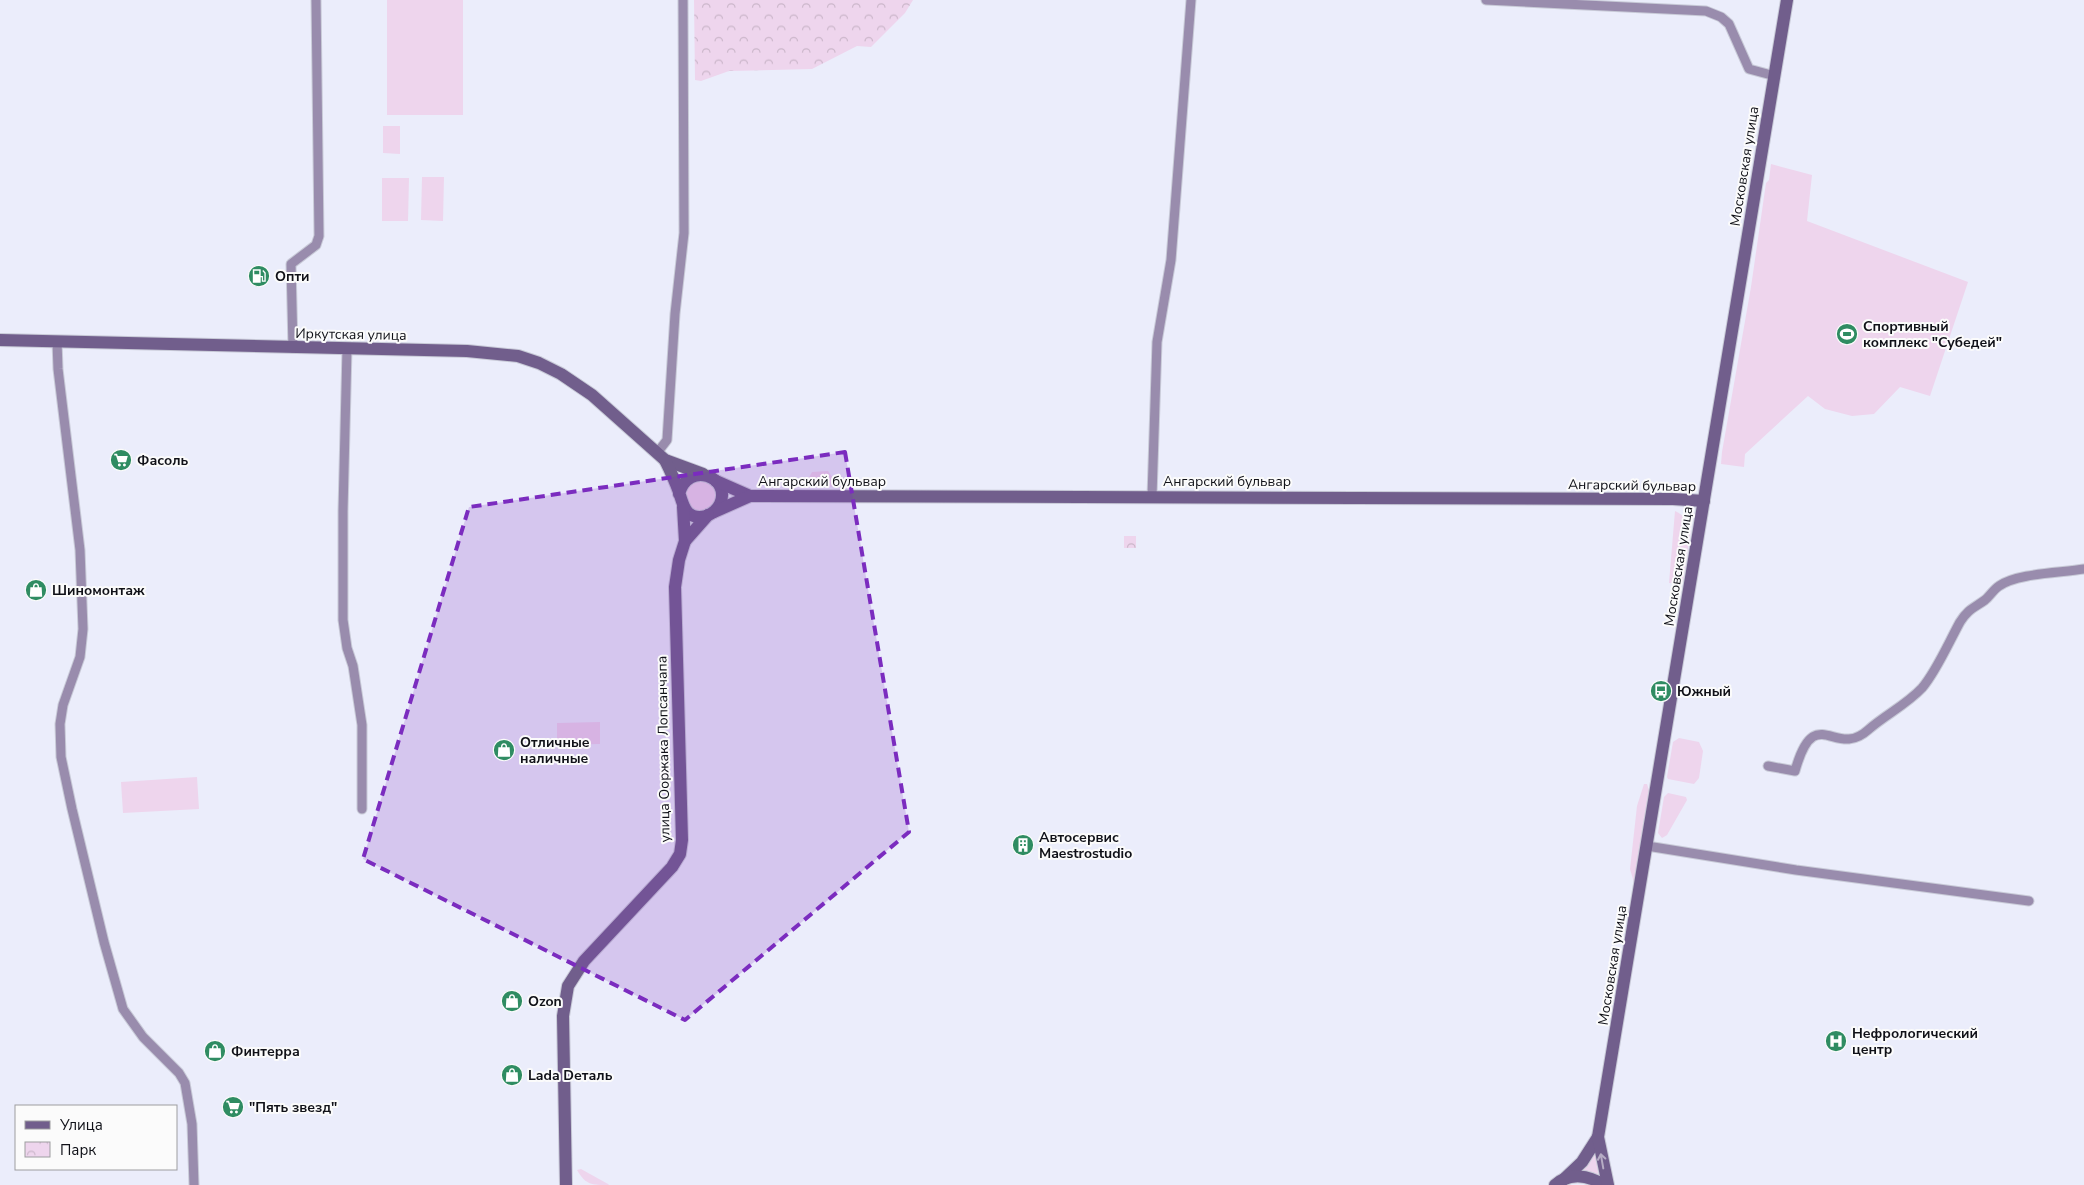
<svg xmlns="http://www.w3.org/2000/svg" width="2084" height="1185" viewBox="0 0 2084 1185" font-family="'Nunito Sans',sans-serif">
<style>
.grass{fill:#eed5ed}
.park{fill:url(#park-crowns)}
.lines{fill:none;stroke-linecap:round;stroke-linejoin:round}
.street-casing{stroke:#c8cad7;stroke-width:11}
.secondary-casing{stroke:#c8cad7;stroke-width:14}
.street{stroke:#998cad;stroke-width:9}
.secondary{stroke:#715e8c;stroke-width:12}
.oneway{stroke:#b6acc4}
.marked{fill:#7b2cbf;fill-opacity:0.2;stroke:#7b2cbf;stroke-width:4;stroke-dasharray:10 6;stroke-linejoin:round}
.labels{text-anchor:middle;stroke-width:4;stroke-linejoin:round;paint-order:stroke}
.street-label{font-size:14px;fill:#101118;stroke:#fbfbfb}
.poi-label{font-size:14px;font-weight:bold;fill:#101118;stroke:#fbfbfb;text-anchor:start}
</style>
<defs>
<pattern id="park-crowns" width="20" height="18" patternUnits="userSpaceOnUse" patternTransform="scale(1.25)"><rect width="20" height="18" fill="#eed5ed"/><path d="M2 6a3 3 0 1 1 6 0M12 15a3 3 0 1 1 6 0" fill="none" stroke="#cbb6ca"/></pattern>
</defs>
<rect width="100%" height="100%" fill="#ebedfb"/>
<g class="grass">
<rect x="387" y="0" width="76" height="115"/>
<polygon points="383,126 400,126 400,154 383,153"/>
<polygon points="1771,164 1812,175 1807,221 1968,282 1930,396 1900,387 1874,414 1852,416 1825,409 1808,396 1745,454 1744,467 1721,464 1722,452 1751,287 1766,183 1769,180"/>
<polygon points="422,177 444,177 443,221 421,220"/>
<polygon points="382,178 409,178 408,221 382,221"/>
<polygon points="828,471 836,483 834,487 808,485 807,481 812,472"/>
<polygon points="694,479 711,481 718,496 709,511 692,511 684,492"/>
<path d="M1675,511C1683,515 1689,520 1691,529L1683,582L1680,584L1669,583Z"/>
<polygon points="600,722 600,744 557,745 557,723"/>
<polygon points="1679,738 1699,742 1703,751 1699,778 1694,784 1668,779 1667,777 1673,742"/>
<polygon points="197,777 199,809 123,813 121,782"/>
<polygon points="1644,784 1647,784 1650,794 1635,886 1630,869 1637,806"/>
<polygon points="1668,793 1686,797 1687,800 1667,835 1662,838 1658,833 1664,797"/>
<polygon points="1595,1149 1599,1177 1581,1172"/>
<path d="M581,1169L608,1184L609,1185C591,1185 586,1185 577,1170Z"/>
</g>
<g class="park">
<polygon points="694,0 913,0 905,13 871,47 857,46 812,69 729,71 701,81 695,80"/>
<rect x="1124" y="536" width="12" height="12"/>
</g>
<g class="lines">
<g class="street-casing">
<g id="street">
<polyline points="1486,0 1706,11 1721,17 1729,24 1749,69 1775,76"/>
<polyline points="57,341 58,369 80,550 83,629 80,657 63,705 60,724 61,757 72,809 104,942 123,1009 143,1037 179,1073 185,1083 192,1124 194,1185"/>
<polyline points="293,348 291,264 316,245 319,236 316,0"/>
<polyline points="347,349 343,511 343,620 347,648 353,666 362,725 362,809"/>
<polyline points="657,453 667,440 675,314 684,233 683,0"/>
<polyline points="1152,496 1157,342 1171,260 1191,0"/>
<path d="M1768,766L1795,771C1815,700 1835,760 1868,730C1885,715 1906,705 1922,688C1936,672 1949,642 1960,622C1968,609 1974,608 1985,600C1990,596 1993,590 1999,586C2017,573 2061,573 2084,569"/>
<polyline points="1647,846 1796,870 2029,901"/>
</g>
</g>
<g class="secondary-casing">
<g id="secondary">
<polyline points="0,340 467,351 518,356 539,363 561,374 592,395 665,460 703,474"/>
<path d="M665,460C670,470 675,481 679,492C683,505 686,521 706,516C712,514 717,510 720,504C732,477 688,460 679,494"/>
<polyline points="716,481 750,496"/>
<polyline points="714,512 750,496 1673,499 1704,501"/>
<polyline points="685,541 708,515"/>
<polyline points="1563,1180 1582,1162 1598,1137"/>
<polyline points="566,1185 563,1016 568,986 584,961 672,867 680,854 682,840 675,587 679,560 685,541 683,507"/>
<path d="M1555,1185C1570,1172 1588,1175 1604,1185"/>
<polyline points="1608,1185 1598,1137 1787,0"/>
</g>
</g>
<use href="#street" class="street"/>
<use href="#secondary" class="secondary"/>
</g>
<defs><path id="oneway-shaft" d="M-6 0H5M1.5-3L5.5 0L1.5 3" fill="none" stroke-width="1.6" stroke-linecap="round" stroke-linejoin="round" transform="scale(1.25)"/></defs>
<use class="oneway" href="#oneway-shaft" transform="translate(1602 1161) rotate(-100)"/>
<path class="marked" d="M845,452L909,832L685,1020L363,859L469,507Z"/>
<defs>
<g id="fuel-disc" transform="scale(1.125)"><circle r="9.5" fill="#2f8c62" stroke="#fbfbfb"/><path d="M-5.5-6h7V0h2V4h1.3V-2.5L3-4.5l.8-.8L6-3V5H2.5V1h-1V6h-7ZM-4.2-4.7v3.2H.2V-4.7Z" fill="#fff"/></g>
<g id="stadium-disc" transform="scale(1.125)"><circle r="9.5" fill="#2f8c62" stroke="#fbfbfb"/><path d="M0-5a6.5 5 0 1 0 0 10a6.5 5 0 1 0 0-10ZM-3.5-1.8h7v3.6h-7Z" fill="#fff"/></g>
<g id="supermarket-disc" transform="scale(1.125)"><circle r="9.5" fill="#2f8c62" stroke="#fbfbfb"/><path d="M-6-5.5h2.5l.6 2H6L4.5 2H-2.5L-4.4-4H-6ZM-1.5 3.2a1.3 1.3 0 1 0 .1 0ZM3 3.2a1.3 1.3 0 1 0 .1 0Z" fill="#fff"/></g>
<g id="shop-disc" transform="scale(1.125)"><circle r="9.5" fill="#2f8c62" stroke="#fbfbfb"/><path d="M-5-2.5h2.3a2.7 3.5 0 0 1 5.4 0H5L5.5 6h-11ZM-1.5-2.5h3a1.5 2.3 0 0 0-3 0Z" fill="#fff"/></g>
<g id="bus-disc" transform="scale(1.125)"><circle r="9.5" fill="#2f8c62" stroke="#fbfbfb"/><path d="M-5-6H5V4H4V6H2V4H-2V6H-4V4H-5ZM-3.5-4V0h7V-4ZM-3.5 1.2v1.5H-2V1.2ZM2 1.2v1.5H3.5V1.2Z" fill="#fff"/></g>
<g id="building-disc" transform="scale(1.125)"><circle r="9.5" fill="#2f8c62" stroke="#fbfbfb"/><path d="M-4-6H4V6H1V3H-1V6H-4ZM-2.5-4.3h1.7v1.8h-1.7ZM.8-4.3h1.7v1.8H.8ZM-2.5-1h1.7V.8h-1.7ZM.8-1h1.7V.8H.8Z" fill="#fff"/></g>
<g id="hospital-disc" transform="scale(1.125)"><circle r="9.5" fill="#2f8c62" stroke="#fbfbfb"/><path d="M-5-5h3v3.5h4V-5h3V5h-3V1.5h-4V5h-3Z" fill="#fff"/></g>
</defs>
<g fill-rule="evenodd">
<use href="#fuel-disc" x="259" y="276"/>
<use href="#stadium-disc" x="1847" y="334"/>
<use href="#supermarket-disc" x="121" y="460"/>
<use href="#shop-disc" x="36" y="590"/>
<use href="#bus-disc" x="1661" y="691"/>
<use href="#shop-disc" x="504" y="750"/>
<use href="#building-disc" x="1023" y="845"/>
<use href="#shop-disc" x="512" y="1001"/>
<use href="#hospital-disc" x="1836" y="1041"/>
<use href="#shop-disc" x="215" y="1051"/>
<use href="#shop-disc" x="512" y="1075"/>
<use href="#supermarket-disc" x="233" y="1107"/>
</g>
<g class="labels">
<g class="street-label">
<text transform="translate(1744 166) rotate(-81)" y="5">Московская улица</text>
<text transform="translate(351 334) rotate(1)" y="5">Иркутская улица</text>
<text x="822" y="486">Ангарский бульвар</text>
<text x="1227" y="486">Ангарский бульвар</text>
<text transform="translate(1632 485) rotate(1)" y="5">Ангарский бульвар</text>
<text transform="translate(1678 566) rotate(-81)" y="5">Московская улица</text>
<text transform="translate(663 749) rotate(-91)" y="5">улица Ооржака Лопсанчапа</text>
<text transform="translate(1612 965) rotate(-81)" y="5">Московская улица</text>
</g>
<g class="poi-label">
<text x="275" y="281">Опти</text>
<text x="1863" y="331">Спортивный<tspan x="1863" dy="16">комплекс "Субедей"</tspan></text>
<text x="137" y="465">Фасоль</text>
<text x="52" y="595">Шиномонтаж</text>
<text x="1677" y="696">Южный</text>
<text x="520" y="747">Отличные<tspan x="520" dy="16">наличные</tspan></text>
<text x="1039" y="842">Автосервис<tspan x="1039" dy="16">Maestrostudio</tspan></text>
<text x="528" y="1006">Ozon</text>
<text x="1852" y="1038">Нефрологический<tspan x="1852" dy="16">центр</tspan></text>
<text x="231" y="1056">Финтерра</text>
<text x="528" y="1080">Lada Dеталь</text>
<text x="249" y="1112">"Пять звезд"</text>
</g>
</g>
<rect x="15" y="1105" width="162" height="65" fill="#fbfbfb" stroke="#9d9da0"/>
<rect x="25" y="1121" width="25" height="8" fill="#715e8c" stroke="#9d9da0"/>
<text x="60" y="1130" font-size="15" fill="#101118">Улица</text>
<rect x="25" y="1142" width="25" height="15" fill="url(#park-crowns)" stroke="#9d9da0"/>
<text x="60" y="1155" font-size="15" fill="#101118">Парк</text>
</svg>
